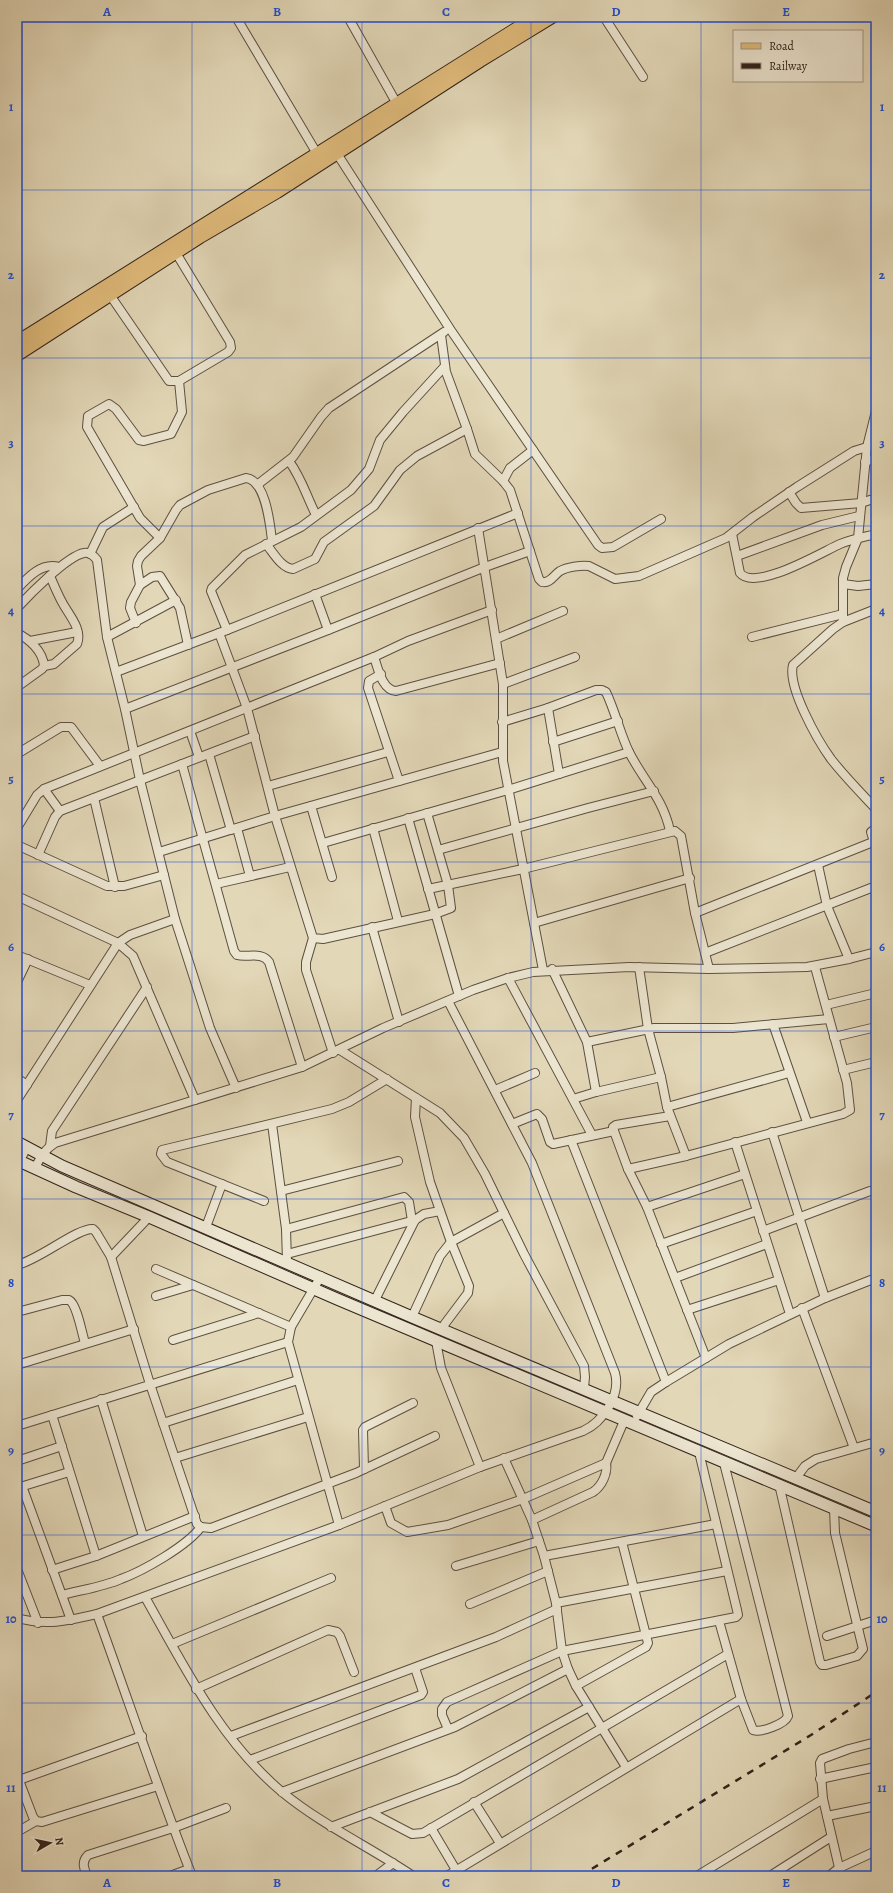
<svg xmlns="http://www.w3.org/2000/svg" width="893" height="1893" viewBox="0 0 893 1893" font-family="Alegreya,serif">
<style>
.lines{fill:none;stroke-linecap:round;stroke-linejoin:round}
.minor-casing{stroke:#5d5041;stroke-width:10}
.secondary-casing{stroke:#31231a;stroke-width:13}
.primary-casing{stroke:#31231a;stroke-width:14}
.minor{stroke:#ece5d0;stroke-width:8}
.secondary{stroke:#ece5d0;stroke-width:11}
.primary{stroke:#e1bc7c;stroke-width:12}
.rail{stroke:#31231a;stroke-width:2.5;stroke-dasharray:7 7;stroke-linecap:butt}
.grid{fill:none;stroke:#1d4ed8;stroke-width:1;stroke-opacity:0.55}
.neatline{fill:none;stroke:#1d4ed8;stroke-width:1.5}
.grid-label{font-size:13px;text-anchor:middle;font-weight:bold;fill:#1d4ed8}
</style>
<rect width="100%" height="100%" fill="#e2d7b7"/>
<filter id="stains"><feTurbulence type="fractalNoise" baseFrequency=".005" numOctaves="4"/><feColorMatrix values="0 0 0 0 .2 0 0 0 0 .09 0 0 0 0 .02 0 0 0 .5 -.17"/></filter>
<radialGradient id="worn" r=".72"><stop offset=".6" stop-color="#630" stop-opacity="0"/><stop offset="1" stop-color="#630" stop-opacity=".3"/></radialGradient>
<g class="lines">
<g class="minor-casing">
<g id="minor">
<polyline points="236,17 319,157"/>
<polyline points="348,17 397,104"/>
<polyline points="604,17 643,77"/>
<polyline points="334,149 450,329 598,545 602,548 613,547 661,519"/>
<polyline points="110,295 169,381 179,381 228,352 231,348 230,342 176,253"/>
<path d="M441,335L446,372L467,429L475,454L503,481L510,490L539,579L542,582C550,584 554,575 560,571C567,567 581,565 589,566L615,579L639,576L726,538L753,517L797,487L854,451L867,447"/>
<path d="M289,461C302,479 306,495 316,515"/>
<polyline points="865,462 876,458"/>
<polyline points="503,481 510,468 533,450"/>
<polyline points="257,485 293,457 321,417 329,408 444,332"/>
<polyline points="789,492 796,503 801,508 861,503 876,498"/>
<polyline points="478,528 503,684 503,761 543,970"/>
<path d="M732,534L740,573C755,592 822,552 840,544C852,539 864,537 876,534"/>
<polyline points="160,538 140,518 87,427 88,416 109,404 116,409 139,440 144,441 171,434 182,412 179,381"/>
<path d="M266,544C273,552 281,568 293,569L315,559L324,542L374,506L400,470L417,456L467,429"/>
<polyline points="90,554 103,527 134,507"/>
<polyline points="737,556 822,525 859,516"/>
<polyline points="843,584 858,586 876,584"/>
<polyline points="140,585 152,577 160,576 180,608 188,645"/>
<path d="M17,589C28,577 42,562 59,567"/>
<polyline points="315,594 328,630"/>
<path d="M17,608C29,595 67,556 84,553C89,552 94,556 97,560L107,637L125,709L140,780L175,919L210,1028L236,1088"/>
<path d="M876,609L843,622L833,629L793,665C787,687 818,741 831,759C845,777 861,793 876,809"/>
<polyline points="843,622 843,578 846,567 858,538 867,447 876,411"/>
<path d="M136,623L130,608L131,602L140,585L137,566L138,561L141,556L160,538L176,510L180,505L208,490L246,478C266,480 270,525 272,540"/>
<polyline points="227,630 211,591 212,588 245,555 301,527 351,490 369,469 380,440 403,412 445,366"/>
<path d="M17,633C29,639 43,651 44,666L42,669L17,687"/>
<polyline points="219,633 247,708 275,816 313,938 323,939 435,914 451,908 448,885 427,813"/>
<polyline points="107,637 176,600"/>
<polyline points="752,637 843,614"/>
<polyline points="496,639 563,611"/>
<polyline points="30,641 77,632"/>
<path d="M374,657C378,668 382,690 396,691L500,663"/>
<path d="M44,666L54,664L77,644C83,629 68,614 62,602C57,593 54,585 50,576"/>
<polyline points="116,672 227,630 518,513"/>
<polyline points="381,674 369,681 368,688 399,781"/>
<polyline points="503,684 575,657"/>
<polyline points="548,708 559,774"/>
<polyline points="125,709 328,630 485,567 530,551"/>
<path d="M502,722L548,708L596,690H602L606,692C615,711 620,733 629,752C643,780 663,798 670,831"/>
<polyline points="190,731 199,757"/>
<polyline points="553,742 618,721"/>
<polyline points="17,754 61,727 71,727 100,766"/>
<polyline points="209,754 231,830"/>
<path d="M182,764L234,951L237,955C247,958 262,951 269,962L302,1067"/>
<polyline points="268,786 388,752"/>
<polyline points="44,789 60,811"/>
<polyline points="94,798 115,887"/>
<polyline points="311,806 332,877"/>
<polyline points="408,818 459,996"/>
<polyline points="17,828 37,795 44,789 374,657 408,641 492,610"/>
<polyline points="237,828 250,876"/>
<polyline points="373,828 398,921"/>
<polyline points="876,828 871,832 876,848"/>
<polyline points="323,843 508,790 629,752"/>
<polyline points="17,845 107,886 124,886 164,875"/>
<polyline points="438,850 588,808 654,791"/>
<polyline points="159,852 275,816 502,752"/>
<polyline points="38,855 55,817 60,811 255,736"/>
<polyline points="818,865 827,906 849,959"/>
<polyline points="216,884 290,867"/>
<polyline points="428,889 523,869 675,831 681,836 695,913 709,969"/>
<polyline points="17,896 118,943 133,956 195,1100"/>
<polyline points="695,913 873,842"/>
<polyline points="534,923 690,878"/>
<polyline points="372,927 399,1022"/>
<polyline points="313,938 306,962 306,970 333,1053"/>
<polyline points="705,953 876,886"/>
<polyline points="17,955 90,985"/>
<polyline points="639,967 648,1029 661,1077 667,1107 686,1156"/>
<polyline points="552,969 587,1042 596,1092"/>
<polyline points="508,978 592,1135"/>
<polyline points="17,982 28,959"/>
<polyline points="826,1005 876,993"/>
<polyline points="773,1024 807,1122"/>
<polyline points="834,1037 876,1027"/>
<polyline points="587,1042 654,1028 733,1028 829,1019"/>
<polyline points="340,1050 440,1113 464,1138 485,1174 524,1254 584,1366 585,1377 584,1388"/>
<polyline points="843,1070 876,1062"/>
<polyline points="17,1078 27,1085"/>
<polyline points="495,1090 535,1073"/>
<polyline points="416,1098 415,1117 430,1182 451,1242 469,1286 468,1293 441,1329"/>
<polyline points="573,1099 596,1092 661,1077"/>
<polyline points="17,1100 118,943 130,935 175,919"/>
<polyline points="667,1107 789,1073"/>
<polyline points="670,1116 616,1125 613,1127 614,1131 628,1169 647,1207 706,1358"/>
<polyline points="272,1124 286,1229 287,1262"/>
<polyline points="512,1124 537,1114 542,1119 550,1142 553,1144 614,1131"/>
<polyline points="772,1132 825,1298"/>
<polyline points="571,1140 666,1382"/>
<polyline points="735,1142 790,1314"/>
<polyline points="50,1146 52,1131 147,987"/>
<polyline points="17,1166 27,1147"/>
<path d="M35,1168C40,1158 45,1149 55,1143L302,1067L383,1028L473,990L508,978L533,972L629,967L709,969L807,967L849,959L876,952"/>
<polyline points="628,1169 686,1156 843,1114 850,1110 847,1083 815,967"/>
<polyline points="281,1191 398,1161"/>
<polyline points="264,1201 167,1162 161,1154 162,1150 332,1109 349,1102 387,1079"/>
<polyline points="647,1207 745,1174"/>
<polyline points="206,1227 222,1184"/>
<polyline points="286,1229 404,1197 409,1202 412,1221"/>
<polyline points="763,1231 870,1191"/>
<polyline points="661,1244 757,1211"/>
<polyline points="287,1254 415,1220"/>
<polyline points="111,1257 149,1217"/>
<path d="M17,1265C39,1260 77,1228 93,1229L96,1232L111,1257L150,1384L197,1524L201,1527L211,1528L356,1473L435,1436"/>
<polyline points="156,1269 291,1327"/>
<polyline points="321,1276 291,1327 288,1342 339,1525"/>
<polyline points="675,1278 767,1244"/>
<polyline points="156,1296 193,1285"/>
<polyline points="375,1300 415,1220 424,1214 440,1211"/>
<polyline points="802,1308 854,1448"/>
<polyline points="687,1310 779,1280"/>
<path d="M17,1312L62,1300C64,1300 66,1300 69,1300C77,1304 82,1334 85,1343"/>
<polyline points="412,1317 440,1256 451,1242 504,1213"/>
<polyline points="173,1340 259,1313"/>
<polyline points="436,1341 441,1368 480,1467"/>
<polyline points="17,1365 134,1329"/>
<polyline points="101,1399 143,1536"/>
<polyline points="52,1415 96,1556"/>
<polyline points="637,1416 651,1392 666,1382 729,1344 825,1298 876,1278"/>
<polyline points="163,1423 298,1380"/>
<polyline points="17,1426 288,1342"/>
<polyline points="175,1458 308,1417"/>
<polyline points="504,1458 532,1520 544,1556 556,1603 562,1651 568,1669 576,1686 626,1767"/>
<polyline points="17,1461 62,1446"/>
<polyline points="364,1469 363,1430 365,1427 413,1403"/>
<polyline points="796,1478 805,1466 816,1459 876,1442"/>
<polyline points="779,1484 820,1662 822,1665 826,1665 857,1656 863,1649 835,1533 834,1508"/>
<polyline points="22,1486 71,1620"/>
<polyline points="17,1488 69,1472"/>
<polyline points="385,1506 391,1523 407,1532 448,1525 523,1499 606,1463 624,1421"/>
<path d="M532,1520L593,1492C602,1486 608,1473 606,1463"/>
<polyline points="544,1556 716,1524"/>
<polyline points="456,1566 539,1541"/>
<polyline points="17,1569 38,1623"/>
<polyline points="52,1570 96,1556 195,1516"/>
<path d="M62,1595C81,1590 103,1587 121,1579C143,1571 187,1546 201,1527"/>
<path d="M145,1597C184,1666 220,1740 282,1792C322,1825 370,1847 413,1876"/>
<polyline points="556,1603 727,1571"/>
<polyline points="470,1604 548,1571"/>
<path d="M97,1614C129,1702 158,1790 192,1876"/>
<path d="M17,1618C47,1626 67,1621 97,1614L339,1525L480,1467L583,1431C603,1422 621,1395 615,1373L532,1163L448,1001"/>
<path d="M719,1621L741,1699L753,1730C761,1733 785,1724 788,1716L787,1712L724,1463"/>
<polyline points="827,1636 876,1620"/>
<polyline points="172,1644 331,1578"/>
<polyline points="576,1686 646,1647 648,1643 622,1542"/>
<polyline points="196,1689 328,1630 337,1632 340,1636 354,1672"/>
<polyline points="448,1729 442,1715 442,1709 447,1702 562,1651 736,1617 738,1615 737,1610 699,1452"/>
<polyline points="231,1736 496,1637 557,1609"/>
<polyline points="250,1760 421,1695 423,1692 415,1668"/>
<polyline points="17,1775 33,1817 36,1821 42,1822 158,1786"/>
<polyline points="820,1779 876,1767"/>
<polyline points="19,1780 142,1736"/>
<polyline points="282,1792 455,1727 568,1669"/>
<polyline points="474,1802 500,1843"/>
<polyline points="370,1812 412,1834 423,1833 728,1654"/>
<polyline points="827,1816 876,1806"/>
<polyline points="331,1827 458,1779 589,1707"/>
<polyline points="431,1828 456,1870"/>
<polyline points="17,1832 36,1821"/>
<path d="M87,1876C84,1868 81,1862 88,1855L173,1828L226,1808"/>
<polyline points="170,1876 189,1869"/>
<polyline points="376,1876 393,1863"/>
<polyline points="447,1876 741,1699"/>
<polyline points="697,1876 823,1799"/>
<polyline points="770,1876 831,1837"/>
<polyline points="829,1876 839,1868 876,1851"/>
<polyline points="841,1876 823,1799 820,1763 822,1759 849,1749 876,1742"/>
</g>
</g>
<g class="secondary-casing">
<g id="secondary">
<polyline points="17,1142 62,1166 412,1317 876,1512"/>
<polyline points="17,1160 76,1187 149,1217 337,1299 876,1526"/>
</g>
</g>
<g class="primary-casing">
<g id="primary">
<polyline points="17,342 535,17"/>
<polyline points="17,355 200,237 277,192 480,61 552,17"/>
</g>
</g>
<use href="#minor" class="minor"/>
<use href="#secondary" class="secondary"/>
<use href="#primary" class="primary"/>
<polyline class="rail" points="580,1876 811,1735 876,1692"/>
</g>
<path class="grid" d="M192,17V1876M362,17V1876M531,17V1876M701,17V1876M17,190H876M17,358H876M17,526H876M17,694H876M17,862H876M17,1031H876M17,1199H876M17,1367H876M17,1535H876M17,1703H876"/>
<rect width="893" height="1893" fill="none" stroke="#e2d7b7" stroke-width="44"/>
<rect x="733" y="30" width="130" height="52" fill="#ece5d0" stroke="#a19787"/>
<rect x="741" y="43" width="20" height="6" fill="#e1bc7c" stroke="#a19787"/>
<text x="769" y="50" font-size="12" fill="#31231a">Road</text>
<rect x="741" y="63" width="20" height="6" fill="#31231a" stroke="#a19787"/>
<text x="769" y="70" font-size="12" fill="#31231a">Railway</text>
<g transform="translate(50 1843) rotate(81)" stroke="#ece5d0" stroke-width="3" paint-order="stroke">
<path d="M0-3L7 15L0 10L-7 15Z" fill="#31231a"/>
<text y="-6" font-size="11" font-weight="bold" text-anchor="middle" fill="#31231a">N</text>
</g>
<rect x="22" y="22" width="849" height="1849" class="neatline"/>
<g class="grid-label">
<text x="107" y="16">A</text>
<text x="277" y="16">B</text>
<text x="446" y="16">C</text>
<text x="616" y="16">D</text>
<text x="786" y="16">E</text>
<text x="11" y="111">1</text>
<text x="882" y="111">1</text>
<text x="11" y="279">2</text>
<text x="882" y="279">2</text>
<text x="11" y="447">3</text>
<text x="882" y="447">3</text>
<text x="11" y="615">4</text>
<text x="882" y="615">4</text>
<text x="11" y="783">5</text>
<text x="882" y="783">5</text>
<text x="11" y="951">6</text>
<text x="882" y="951">6</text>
<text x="11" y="1119">7</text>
<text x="882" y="1119">7</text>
<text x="11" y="1287">8</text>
<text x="882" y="1287">8</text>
<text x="11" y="1455">9</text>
<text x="882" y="1455">9</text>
<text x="11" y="1623">10</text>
<text x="882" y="1623">10</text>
<text x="11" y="1792">11</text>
<text x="882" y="1792">11</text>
<text x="107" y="1887">A</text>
<text x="277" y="1887">B</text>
<text x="446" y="1887">C</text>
<text x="616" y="1887">D</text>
<text x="786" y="1887">E</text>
</g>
<rect width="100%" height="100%" filter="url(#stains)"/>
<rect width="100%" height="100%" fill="url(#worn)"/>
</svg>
